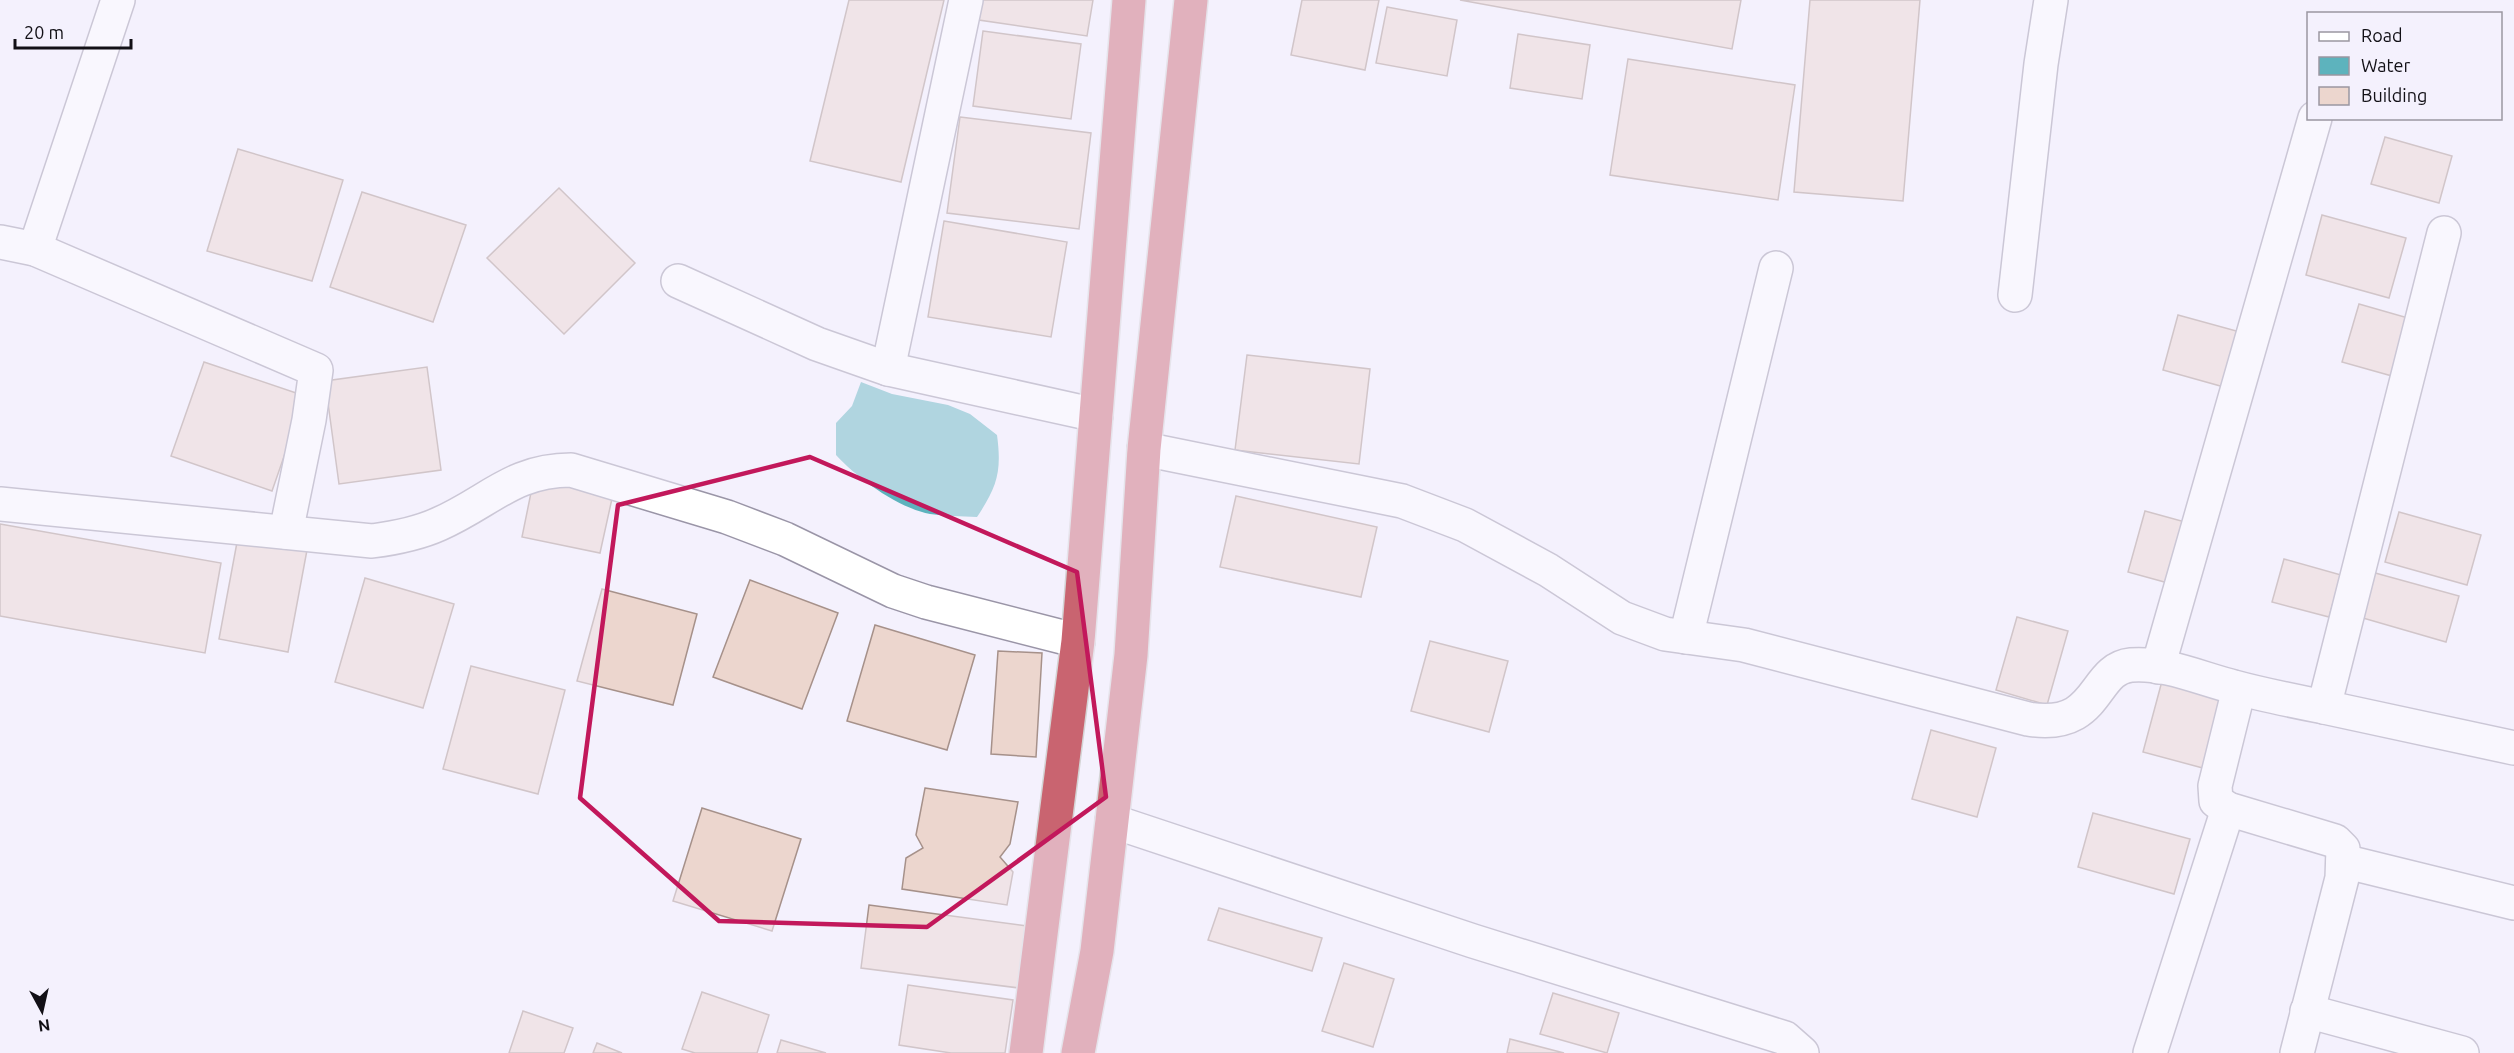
<svg xmlns="http://www.w3.org/2000/svg" width="2514" height="1053" viewBox="0 0 2514 1053" font-family="Ubuntu,sans-serif">
<style>
.water{fill:#5db3bd}
.building{fill:#ecd6ce;stroke:#a6918a;stroke-width:1.5}
.lines{fill:none;stroke-linecap:round;stroke-linejoin:round}
.street-casing{stroke:#9a95a7;stroke-width:36}
.highway-casing{stroke:#d4d4d5;stroke-width:36}
.street{stroke:#fff;stroke-width:33}
.highway{stroke:#c96470;stroke-width:33}
.marked{fill:none;stroke:#c2185b;stroke-width:4.5;stroke-linejoin:round}
</style>
<rect width="100%" height="100%" fill="#f4f1fd"/>
<path class="water" d="M861,382L892,394L948,405L970,414L997,435C1002,472 997,487 977,517C961,516 945,516 930,514C898,508 857,478 836,455V423L852,406Z"/>
<g class="building">
<polygon points="849,0 944,0 901,182 810,161"/>
<polygon points="982,0 1093,0 1087,36 979,20"/>
<polygon points="1302,0 1379,0 1365,70 1291,55"/>
<polygon points="1460,0 1741,0 1732,49"/>
<polygon points="1810,0 1920,0 1903,201 1794,192"/>
<polygon points="1387,7 1457,20 1447,76 1376,63"/>
<polygon points="983,31 1081,44 1071,119 973,106"/>
<polygon points="1518,34 1590,45 1582,99 1510,88"/>
<polygon points="1628,59 1795,85 1778,200 1610,175"/>
<polygon points="960,117 1091,133 1079,229 947,213"/>
<polygon points="2385,137 2452,156 2439,203 2371,184"/>
<polygon points="238,149 343,180 312,281 207,251"/>
<polygon points="559,188 635,263 564,334 487,258"/>
<polygon points="362,192 466,225 433,322 330,287"/>
<polygon points="2322,215 2406,238 2389,298 2306,275"/>
<polygon points="944,221 1067,242 1051,337 928,317"/>
<polygon points="2359,304 2408,318 2392,376 2342,362"/>
<polygon points="2178,315 2240,332 2224,387 2163,370"/>
<polygon points="1247,355 1370,369 1359,464 1235,450"/>
<polygon points="204,362 305,396 272,491 171,456"/>
<polygon points="427,367 441,470 339,484 325,381"/>
<polygon points="534,478 613,494 600,553 522,537"/>
<polygon points="1236,496 1377,527 1361,597 1220,567"/>
<polygon points="2145,511 2196,525 2179,586 2128,572"/>
<polygon points="2399,512 2481,535 2467,585 2385,562"/>
<polygon points="0,524 221,563 205,653 0,616"/>
<polygon points="238,537 307,550 288,652 219,639"/>
<polygon points="2284,559 2341,575 2329,617 2272,602"/>
<polygon points="2368,571 2459,596 2446,642 2356,616"/>
<polygon points="365,578 454,604 423,708 335,682"/>
<polygon points="750,580 838,613 802,709 713,677"/>
<polygon points="602,589 697,614 673,705 577,681"/>
<polygon points="2017,617 2068,631 2047,705 1996,690"/>
<polygon points="875,625 975,655 947,750 847,721"/>
<polygon points="1430,641 1508,661 1489,732 1411,711"/>
<polygon points="998,651 1042,653 1036,757 991,754"/>
<polygon points="471,666 565,690 538,794 443,769"/>
<polygon points="2162,681 2234,701 2214,771 2143,752"/>
<polygon points="1931,730 1996,748 1977,817 1912,799"/>
<polygon points="925,788 1018,802 1010,844 1000,857 1013,872 1007,905 902,889 906,858 923,848 916,835"/>
<polygon points="702,808 801,839 772,931 673,901"/>
<polygon points="2093,813 2190,839 2174,894 2078,867"/>
<polygon points="869,905 1027,926 1019,988 861,968"/>
<polygon points="1219,908 1322,938 1312,971 1208,940"/>
<polygon points="1344,963 1394,979 1373,1047 1322,1031"/>
<polygon points="908,985 1013,1000 1005,1053 951,1053 899,1045"/>
<polygon points="702,992 769,1015 757,1053 695,1053 682,1049"/>
<polygon points="1553,993 1619,1013 1607,1053 1540,1034"/>
<polygon points="523,1011 573,1028 564,1053 509,1053"/>
<polygon points="1510,1039 1564,1053 1507,1053"/>
<polygon points="781,1040 826,1053 777,1053"/>
<polygon points="597,1043 622,1053 593,1053"/>
</g>
<g class="lines">
<g class="street-casing">
<g id="street">
<polyline points="0,242 35,249 316,370 309,420 286,532"/>
<polyline points="35,249 118,0"/>
<polyline points="678,281 817,344 888,369 1096,415"/>
<polyline points="2015,295 2041,64 2051,0"/>
<polyline points="888,369 966,0"/>
<path d="M1144,449L1402,501L1465,525L1548,570L1622,618L1665,634L1744,645L2028,719C2101,731 2091,669 2131,665C2164,662 2202,679 2234,687C2263,695 2294,701 2324,707L2444,233"/>
<path d="M0,504L372,541C395,538 417,534 439,524C489,502 513,470 571,470L727,517L785,539L893,591L926,602L1078,641"/>
<polyline points="1686,637 1776,268"/>
<polyline points="2158,667 2315,118"/>
<polyline points="2239,689 2215,786 2216,801 2228,809 2335,841 2343,849 2342,878 2297,1053"/>
<polyline points="2324,707 2514,748"/>
<polyline points="1112,821 1473,941 1785,1038 1802,1053"/>
<polyline points="2343,861 2514,903"/>
<polyline points="2307,1011 2462,1053"/>
<polyline points="2150,1053 2228,809"/>
</g>
</g>
<g class="highway-casing">
<g id="highway">
<polyline points="1026,1053 1078,641 1129,0"/>
<polyline points="1078,1053 1097,951 1131,655 1144,449 1191,0"/>
</g>
</g>
<use href="#street" class="street"/>
<use href="#highway" class="highway"/>
</g>
<path d="M0 0H2514V1053H0ZM810,457L1077,572L1106,797L927,927L719,921L580,798L618,505Z" fill="#f4f1fd" fill-opacity=".55" fill-rule="evenodd"/>
<path class="marked" d="M810,457L1077,572L1106,797L927,927L719,921L580,798L618,505Z"/>
<rect x="2307" y="12" width="195" height="108" fill="#f4f1fd" stroke="#9a97a1" stroke-width="1.5"/>
<rect x="2319" y="32" width="30" height="9" fill="#ffffff" stroke="#9a97a1" stroke-width="1.5"/>
<text x="2361" y="42" font-size="18" fill="#121016">Road</text>
<rect x="2319" y="57" width="30" height="18" fill="#5db3bd" stroke="#9a97a1" stroke-width="1.5"/>
<text x="2361" y="72" font-size="18" fill="#121016">Water</text>
<rect x="2319" y="87" width="30" height="18" fill="#ecd6ce" stroke="#9a97a1" stroke-width="1.5"/>
<text x="2361" y="102" font-size="18" fill="#121016">Building</text>
<g transform="translate(42 1011) rotate(172)" stroke="#f4f1fd" stroke-width="4.5" paint-order="stroke">
<path d="M0-4.5L10 22L0 15L-10 22Z" fill="#121016"/>
<text y="-9" font-size="16" font-weight="bold" text-anchor="middle" fill="#121016">N</text>
</g>
<path d="M15 39v9h116v-9" fill="none" stroke="#121016" stroke-width="3"/>
<text x="24" y="39" font-size="18" fill="#121016" stroke="#f4f1fd" stroke-width="4.5" paint-order="stroke">20 m</text>
</svg>
